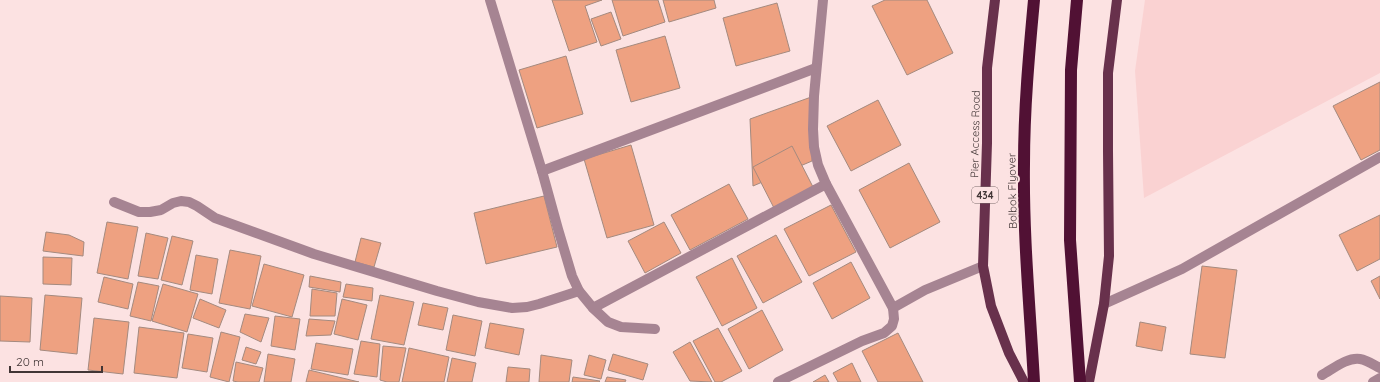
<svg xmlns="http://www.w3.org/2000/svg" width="1380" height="382" viewBox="0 0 1380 382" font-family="Quicksand,sans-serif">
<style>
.built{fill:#fad2d2}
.building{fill:#eea181;stroke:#a48a7f}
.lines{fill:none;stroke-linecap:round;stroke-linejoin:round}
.minor{stroke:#a68492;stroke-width:10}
.major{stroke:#68314c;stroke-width:10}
.highway{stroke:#511134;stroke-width:12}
.labels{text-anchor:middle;stroke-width:4;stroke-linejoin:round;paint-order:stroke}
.shield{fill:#fce2e2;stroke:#796969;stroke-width:1}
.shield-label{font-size:10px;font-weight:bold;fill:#413535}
.street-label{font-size:11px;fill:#413535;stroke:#fce2e2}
</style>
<rect width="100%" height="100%" fill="#fce2e2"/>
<polygon class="built" points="1145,0 1380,0 1380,73 1144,198 1135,71"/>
<g class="building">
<polygon points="552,0 602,0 585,6 597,42 569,51"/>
<polygon points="612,0 658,0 665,22 623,36"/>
<polygon points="663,0 714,0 716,8 669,22"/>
<polygon points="885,0 927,0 953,53 907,75 872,6"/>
<polygon points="777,3 790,51 736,66 723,18"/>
<polygon points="611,12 621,39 601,46 591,19"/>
<polygon points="665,36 680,88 631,102 616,50"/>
<polygon points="566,56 583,114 537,128 519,70"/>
<polygon points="1380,82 1380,150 1361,160 1333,106"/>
<polygon points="814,96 812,161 753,186 750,119"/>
<polygon points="878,100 901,145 851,171 827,126"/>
<polygon points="631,145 654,225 607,238 584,159"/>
<polygon points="792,146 813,187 774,208 753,167"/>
<polygon points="909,163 940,222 890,248 859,190"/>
<polygon points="729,184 748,219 690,250 671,215"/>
<polygon points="544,196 557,247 486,264 474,213"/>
<polygon points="831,205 856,252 809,276 784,229"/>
<polygon points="1380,215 1380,259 1357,271 1339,235"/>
<polygon points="107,222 138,227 128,279 97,273"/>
<polygon points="664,222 681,253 645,273 628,241"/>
<polygon points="46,232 69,235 84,242 83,256 43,251"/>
<polygon points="146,233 168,238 158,279 138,276"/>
<polygon points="776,235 802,282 763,303 737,256"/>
<polygon points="172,236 193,241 182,285 161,280"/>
<polygon points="361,238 381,243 374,267 355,262"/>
<polygon points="230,250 261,256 250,309 219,303"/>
<polygon points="196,255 218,259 212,294 190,290"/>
<polygon points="43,257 72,258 71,285 43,284"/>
<polygon points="732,258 757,308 722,326 696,277"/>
<polygon points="851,262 870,298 832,319 813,283"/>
<polygon points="264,264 304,275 292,317 252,306"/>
<polygon points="1202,266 1237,270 1225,358 1190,354"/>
<polygon points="310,276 341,282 340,292 309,287"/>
<polygon points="1380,276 1380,299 1371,281"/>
<polygon points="104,277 133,284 128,309 98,302"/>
<polygon points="138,282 159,286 151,321 130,316"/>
<polygon points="163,284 198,294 187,332 152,321"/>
<polygon points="346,284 373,288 372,301 343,297"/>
<polygon points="312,289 337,293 335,316 310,316"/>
<polygon points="45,295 82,298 77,354 40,350"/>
<polygon points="380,295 414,302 404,345 371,339"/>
<polygon points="0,296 32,298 30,342 0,341"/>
<polygon points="200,299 226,310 219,328 193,318"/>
<polygon points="342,299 367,305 358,340 334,334"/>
<polygon points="423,303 448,308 443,330 418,325"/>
<polygon points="762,310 783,350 749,369 728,329"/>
<polygon points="245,314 269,318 261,342 240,332"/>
<polygon points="453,315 482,321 475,356 446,350"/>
<polygon points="275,316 300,319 295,350 271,346"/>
<polygon points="94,318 129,322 123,374 88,370"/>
<polygon points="309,319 335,321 331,335 306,336"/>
<polygon points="1140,322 1166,327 1162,351 1136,346"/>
<polygon points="490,323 524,329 519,355 485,348"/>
<polygon points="139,327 184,333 177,378 134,373"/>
<polygon points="718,328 742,371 721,382 715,382 693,341"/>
<polygon points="221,332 240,337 229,382 210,377"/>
<polygon points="898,333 923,382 878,382 862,351"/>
<polygon points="188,334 213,338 207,372 182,368"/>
<polygon points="361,341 380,344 377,377 354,374"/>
<polygon points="690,342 712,382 690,381 673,352"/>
<polygon points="316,343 353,349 348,375 311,369"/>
<polygon points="383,346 406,348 399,382 387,382 380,380"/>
<polygon points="246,347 261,352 256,364 242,360"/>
<polygon points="409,348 449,357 444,382 402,382"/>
<polygon points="268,354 295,359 291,382 264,382"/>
<polygon points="613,354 648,364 643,380 608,370"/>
<polygon points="541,355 572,360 569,382 539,382"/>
<polygon points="589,355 606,360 601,379 584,375"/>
<polygon points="452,358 476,363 472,382 447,382"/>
<polygon points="236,362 263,368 259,382 238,382 233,381"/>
<polygon points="852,363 861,382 838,382 833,373"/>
<polygon points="508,367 530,369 529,382 506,382"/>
<polygon points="309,370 359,382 306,382"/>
<polygon points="825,375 829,382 813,382"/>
<polygon points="573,377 600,381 599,382 572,382"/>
<polygon points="607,377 626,380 625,382 605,382"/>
</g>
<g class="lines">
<g class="minor">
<polyline points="490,0 542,171 558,229 572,276 579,291 593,308 608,322 621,327 655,329"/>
<polyline points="823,0 814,96 813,129 814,147 818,165 826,184 893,308"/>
<polyline points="542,171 816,68"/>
<polyline points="114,202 139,212 150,212 161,210 173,203 181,201 189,202 197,206 215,218 314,254 437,291 478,302 512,308 527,307 539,304 579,291"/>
<polyline points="1104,304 1182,269 1380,157"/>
<polyline points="593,308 826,184"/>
<path d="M1322,375C1333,369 1347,357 1360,359C1367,360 1374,365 1380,368"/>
<polyline points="778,382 862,341 884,333 892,326 894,319 893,308 925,290 983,266"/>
<polyline points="1373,382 1380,378"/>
</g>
<g class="major">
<polyline points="995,0 987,68 987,143 983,266 991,306 1009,353 1024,382"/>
<polyline points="1089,382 1104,304 1109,256 1108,151 1108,73 1117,0"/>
</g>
<g class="highway">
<polyline points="1077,0 1071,70 1070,240 1080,382"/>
<path d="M1034,382C1030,309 1023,236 1024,164C1024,109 1029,54 1034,0"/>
</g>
</g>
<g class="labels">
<rect class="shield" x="972" y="187" width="26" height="16" rx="3"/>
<g class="shield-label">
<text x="985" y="199">434</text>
</g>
<g class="street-label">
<text transform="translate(975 134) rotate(-89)" y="4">Pier Access Road</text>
<text transform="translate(1012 191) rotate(-91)" y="4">Bolbok Flyover</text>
</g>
</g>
<path d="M10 366v6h92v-6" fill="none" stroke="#413535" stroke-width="2"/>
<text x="16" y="366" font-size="12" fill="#413535" stroke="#fce2e2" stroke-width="3" paint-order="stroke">20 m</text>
</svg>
